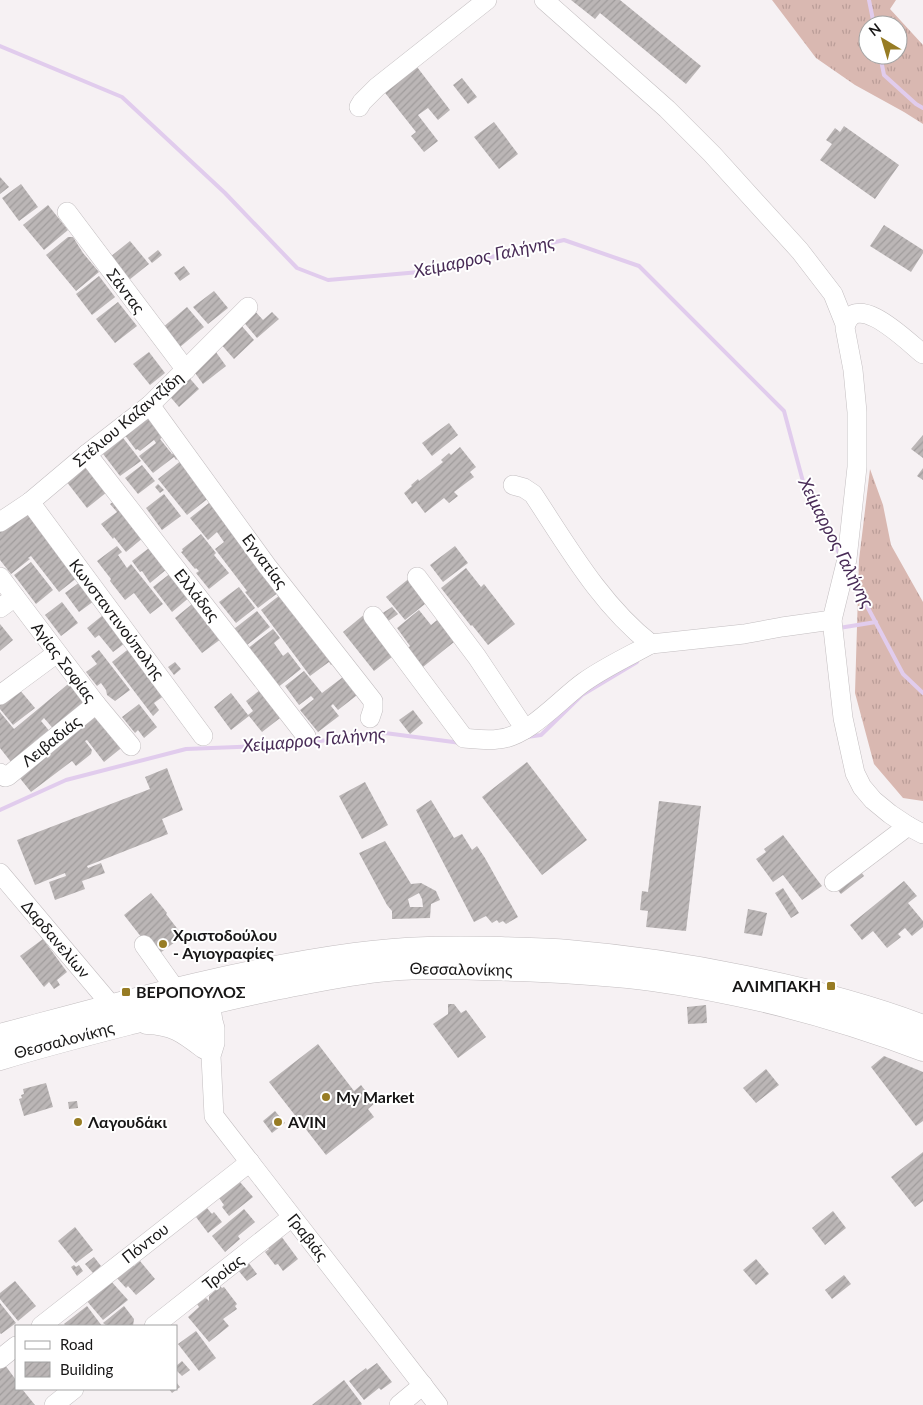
<svg xmlns="http://www.w3.org/2000/svg" width="923" height="1405" viewBox="0 0 923 1405" font-family="Lato,sans-serif">
<style>
.grass{fill:url(#grass-tufts);fill-rule:evenodd}
.lines{fill:none;stroke-linecap:round;stroke-linejoin:round}
.stream{stroke:#e1cced;stroke-width:4}
.building{fill:url(#building-hatch);fill-rule:evenodd}
.minor-casing{stroke:#c3bec0;stroke-width:20}
.major-casing{stroke:#c3bec0;stroke-width:25}
.minor{stroke:#fff;stroke-width:19}
.major{stroke:#fff;stroke-width:24}
.poi-dot{fill:#977c24;stroke:#fff;stroke-width:2}
.labels{text-anchor:middle;stroke-width:4;stroke-linejoin:round;paint-order:stroke}
.street-label{font-size:16px;fill:#171616;stroke:#fff}
.poi-label{font-size:16px;font-weight:bold;fill:#171616;stroke:#fff;text-anchor:start}
.water-label{font-size:18px;font-style:italic;fill:#492c57;stroke:#fff}
</style>
<defs>
<pattern id="grass-tufts" width="24" height="20" patternUnits="userSpaceOnUse" patternTransform="scale(1.25)"><rect width="24" height="20" fill="#d9b8b1"/><path d="M3 7l-1-3M5 7V3M7 7l1-3M15 17l-1-3M17 17v-4M19 17l1-3" fill="none" stroke="#ba9d98"/></pattern>
<pattern id="building-hatch" width="6" height="6" patternUnits="userSpaceOnUse" patternTransform="scale(1.25)"><rect width="6" height="6" fill="#bbb6b6"/><path d="M-1 1l2-2M0 6l6-6M5 7l2-2" fill="none" stroke="#a09c9c"/></pattern>
</defs>
<rect width="100%" height="100%" fill="#f6f1f3"/>
<g class="grass">
<path d="M772,0H896L890,9L923,45V124L904,112L855,85L816,58ZM868,25H898V55H868Z"/>
<polygon points="870,469 883,505 891,545 923,602 923,801 903,798 874,764 855,693 859,560"/>
</g>
<g class="lines">
<g class="stream">
<polyline points="869,0 874,25"/>
<polyline points="0,46 122,97 225,193 297,268 328,280 431,271 564,240 639,266 784,411 805,489 840,555"/>
<polyline points="880,55 884,75 916,104 923,108"/>
<polyline points="850,574 903,674 923,693"/>
<polyline points="839,628 876,622"/>
<polyline points="527,737 541,735 582,695 637,662"/>
<polyline points="0,810 66,780 186,749 287,745 385,733 461,743"/>
</g>
</g>
<g class="building">
<polygon points="571,0 620,0 701,66 686,84 600,13 595,19"/>
<polygon points="414,63 450,110 438,120 428,108 418,115 438,141 424,152 411,136 416,132 382,89"/>
<polygon points="462,78 477,97 468,104 453,85"/>
<polygon points="494,122 518,154 499,169 474,137"/>
<polygon points="844,126 899,165 875,199 820,160 832,144 826,140 835,128 840,132"/>
<polygon points="0,177 9,187 0,194"/>
<polygon points="21,184 38,207 19,221 2,198"/>
<polygon points="48,205 68,230 44,250 23,225"/>
<polygon points="884,225 923,250 923,253 911,272 870,246"/>
<polygon points="68,237 73,237 83,253 99,272 76,291 46,255"/>
<polygon points="130,241 149,264 129,280 110,257"/>
<polygon points="158,250 162,255 152,263 148,258"/>
<polygon points="184,266 190,274 180,281 174,273"/>
<polygon points="99,276 115,297 92,315 76,294"/>
<polygon points="214,291 228,308 208,324 193,307"/>
<polygon points="118,302 137,326 115,343 96,319"/>
<polygon points="187,307 204,327 180,347 162,328"/>
<polygon points="253,309 263,320 272,312 279,319 257,338 241,319"/>
<polygon points="240,324 254,340 234,359 219,342"/>
<polygon points="213,348 226,366 203,384 190,366"/>
<polygon points="149,352 165,373 150,385 133,364"/>
<polygon points="186,374 199,389 179,407 166,392"/>
<polygon points="146,414 164,436 160,439 172,454 176,451 180,456 176,460 174,457 153,473 139,456 156,443 154,440 140,451 137,449 136,450 124,434"/>
<polygon points="449,423 458,435 432,456 422,443"/>
<polygon points="120,434 141,461 120,476 100,450"/>
<polygon points="923,435 923,458 911,449"/>
<polygon points="460,447 476,467 470,472 474,477 454,492 458,496 449,503 444,498 425,513 416,501 412,504 404,493 412,486 411,485 418,479 419,481 443,462 441,460 449,453 451,455"/>
<polygon points="182,460 210,497 187,515 158,479"/>
<polygon points="85,465 107,492 87,508 66,481"/>
<polygon points="142,465 155,481 138,494 125,478"/>
<polygon points="923,468 923,480 917,476"/>
<polygon points="158,484 164,490 160,493 155,487"/>
<polygon points="164,494 181,516 162,530 146,508"/>
<polygon points="119,498 144,537 126,552 114,537 113,539 101,524 117,512 110,504"/>
<polygon points="214,499 283,589 258,608 245,592 247,591 215,549 224,542 217,532 208,540 190,518"/>
<polygon points="30,509 78,577 59,592 31,556 28,558 30,559 11,574 0,560 0,532"/>
<polygon points="201,534 216,553 214,555 229,573 209,589 196,573 199,571 196,568 195,569 181,552 183,551 182,549"/>
<polygon points="153,545 167,569 150,583 142,571 140,572 132,561"/>
<polygon points="117,546 122,552 118,555 127,568 131,564 163,604 150,614 134,593 125,600 110,581 111,579 97,561"/>
<polygon points="455,546 468,563 443,582 430,565"/>
<polygon points="31,562 53,590 36,604 14,575"/>
<polygon points="466,568 481,587 484,584 515,624 488,645 472,625 471,626 441,588"/>
<polygon points="176,569 191,596 172,612 153,587"/>
<polygon points="411,577 430,600 405,620 386,597"/>
<polygon points="80,582 94,601 79,612 65,593"/>
<polygon points="239,587 255,608 236,623 219,602"/>
<polygon points="285,591 338,660 331,665 329,662 310,676 261,610"/>
<polygon points="197,600 221,639 202,653 175,618"/>
<polygon points="62,602 78,623 61,636 45,615"/>
<polygon points="392,607 398,614 387,622 381,614"/>
<polygon points="419,610 431,625 442,616 459,638 423,667 408,648 410,646 397,628"/>
<polygon points="108,611 128,641 113,652 99,635 95,638 87,628"/>
<polygon points="257,611 270,627 247,645 234,629"/>
<polygon points="366,613 397,653 374,671 343,632"/>
<polygon points="0,624 13,640 0,651"/>
<polygon points="273,629 280,638 274,643 283,656 288,652 301,669 277,688 247,649"/>
<polygon points="131,647 165,695 154,703 159,710 153,716 112,662"/>
<polygon points="99,650 130,690 115,701 107,695 106,690 101,683 97,686 86,672 97,664 91,656"/>
<polygon points="175,662 181,669 174,675 168,667"/>
<polygon points="304,671 322,693 347,674 361,692 338,710 333,704 331,706 339,716 318,732 300,710 314,699 311,696 299,705 285,686"/>
<polygon points="73,680 91,703 56,732 44,718 41,721 52,734 47,738 44,734 34,742 15,767 0,748 0,712 14,729"/>
<polygon points="19,689 35,708 13,725 0,709 0,705"/>
<polygon points="260,690 284,715 262,732 249,716 231,730 214,707 231,693 248,715 253,711 246,701"/>
<polygon points="139,704 157,727 144,738 138,730 135,733 122,717"/>
<polygon points="94,709 125,745 104,762 87,740 85,741 92,750 91,754 76,766 72,761 31,792 15,772"/>
<polygon points="413,710 423,723 410,734 399,720"/>
<polygon points="527,762 587,840 542,875 482,797"/>
<polygon points="167,768 183,810 162,819 168,834 87,866 88,868 101,863 105,873 82,881 85,889 55,900 49,882 66,876 65,873 35,885 17,840 150,789 145,777"/>
<polygon points="365,782 388,825 362,839 339,796"/>
<polygon points="431,800 454,838 462,834 472,850 477,846 485,858 518,917 506,924 503,921 499,923 497,920 492,923 486,916 474,922 416,810"/>
<polygon points="659,801 701,806 686,931 646,927 648,911 640,910 642,891 648,892"/>
<polygon points="783,835 822,886 802,900 783,875 773,882 756,859 766,852 764,849"/>
<path d="M385,841L411,884L421,883L436,891L440,900L431,904L430,918L392,919V911L387,905L359,853ZM419,893L422,899L423,907H410L408,899Z"/>
<polygon points="859,869 864,876 841,894 836,888"/>
<polygon points="904,881 917,896 908,903 923,921 923,927 912,936 905,928 898,934 901,937 887,948 873,931 862,940 850,925"/>
<polygon points="783,888 799,913 791,918 775,893"/>
<polygon points="151,893 167,913 166,914 183,936 156,956 124,915"/>
<polygon points="748,909 767,913 762,936 744,933"/>
<polygon points="43,939 67,972 57,980 60,985 54,989 49,982 44,987 20,956"/>
<polygon points="448,1004 454,1004 461,1013 466,1010 486,1037 458,1058 433,1024 448,1014"/>
<polygon points="706,1005 707,1023 688,1024 687,1007"/>
<polygon points="318,1044 354,1091 361,1085 375,1103 368,1109 374,1117 326,1155 269,1082"/>
<polygon points="884,1056 923,1072 923,1121 916,1126 871,1067"/>
<polygon points="766,1069 779,1085 756,1103 743,1088"/>
<polygon points="46,1083 53,1107 24,1116 19,1099 22,1098 21,1095 24,1094 23,1089"/>
<polygon points="77,1101 78,1108 69,1109 68,1102"/>
<polygon points="275,1111 285,1123 272,1133 263,1121"/>
<polygon points="923,1152 923,1201 915,1207 891,1177"/>
<polygon points="240,1182 253,1197 229,1216 222,1207 224,1205 219,1198"/>
<polygon points="207,1208 212,1214 214,1212 222,1222 208,1233 196,1217"/>
<polygon points="244,1209 255,1222 238,1236 240,1239 225,1252 212,1236"/>
<polygon points="833,1211 846,1228 825,1245 812,1228"/>
<polygon points="75,1227 93,1250 76,1263 58,1241"/>
<polygon points="281,1236 298,1259 283,1271 278,1264 275,1265 265,1252 269,1249 267,1247"/>
<polygon points="94,1257 101,1266 93,1273 85,1264"/>
<polygon points="756,1259 769,1274 756,1285 743,1270"/>
<polygon points="140,1261 155,1279 136,1295 128,1286 126,1288 115,1276 131,1263 134,1266"/>
<polygon points="248,1262 257,1274 247,1281 238,1270"/>
<polygon points="74,1265 76,1267 79,1265 83,1271 77,1276 71,1267"/>
<polygon points="844,1275 851,1284 832,1299 825,1290"/>
<polygon points="110,1280 128,1300 103,1320 86,1300"/>
<polygon points="15,1281 36,1306 18,1321 0,1299 0,1293"/>
<polygon points="220,1286 222,1288 224,1287 237,1304 235,1306 237,1309 223,1319 229,1326 209,1342 188,1317 199,1307 197,1304 206,1298 209,1301 209,1296"/>
<polygon points="0,1303 16,1323 1,1334 0,1333"/>
<polygon points="87,1306 102,1326 66,1326 64,1324"/>
<polygon points="124,1306 134,1319 133,1326 107,1326 103,1323"/>
<polygon points="196,1331 216,1358 199,1371 178,1344"/>
<polygon points="182,1361 190,1370 182,1376 176,1370 176,1366"/>
<polygon points="377,1363 392,1382 381,1390 379,1388 364,1400 349,1381 366,1368 367,1370"/>
<polygon points="5,1365 16,1380 16,1389 22,1389 35,1405 0,1405 0,1369"/>
<polygon points="344,1380 362,1404 361,1405 312,1405"/>
<polygon points="176,1382 180,1387 172,1393 169,1389 176,1389"/>
</g>
<g class="lines">
<g class="minor-casing">
<g id="minor">
<polyline points="544,0 667,109 712,154 800,251 833,294 845,324"/>
<polyline points="359,107 362,102 377,87 487,0"/>
<polyline points="67,212 186,370"/>
<path d="M923,354C909,343 854,287 845,328L853,370L857,412V467L847,559L832,620L843,718L855,773L862,787L873,800L890,814L908,826L923,834"/>
<polyline points="150,405 267,566 373,701 373,709 370,718"/>
<polyline points="87,454 306,736"/>
<path d="M513,485L524,488L533,494C568,547 601,605 651,644L744,634L782,627L832,620"/>
<polyline points="30,502 203,736"/>
<polyline points="0,522 30,502 87,454 150,405 248,307"/>
<polyline points="0,577 96,704 131,746"/>
<polyline points="417,577 477,657 525,729"/>
<polyline points="0,608 15,597"/>
<path d="M373,616L464,738C475,739 487,741 499,739C528,737 560,699 584,682C605,667 629,656 651,644"/>
<polyline points="0,695 57,653"/>
<polyline points="0,773 5,777 8,776 96,704"/>
<polyline points="0,873 112,1006"/>
<polyline points="834,882 908,826"/>
<polyline points="144,945 176,990"/>
<polyline points="208,989 213,1021 215,1028 215,1043 211,1056 214,1116 438,1405"/>
<polyline points="192,994 199,1033 206,1049"/>
<polyline points="41,1326 250,1162"/>
<polyline points="154,1326 292,1217"/>
<polyline points="0,1359 16,1346"/>
<polyline points="54,1405 74,1389"/>
<polyline points="399,1405 423,1385"/>
</g>
</g>
<g class="major-casing">
<g id="major">
<path d="M147,1022C174,1023 184,1031 205,1047"/>
<path d="M0,1036C116,1005 235,971 355,955C404,948 452,948 501,949C523,950 546,950 568,952C626,957 683,965 741,977C802,989 865,1005 923,1027"/>
<path d="M0,1058C42,1045 85,1034 128,1023C179,1010 229,997 280,987C316,980 352,972 388,969C432,965 476,968 520,969C565,971 609,973 653,979C745,992 836,1016 923,1049"/>
</g>
</g>
<use href="#minor" class="minor"/>
<use href="#major" class="major"/>
</g>
<g class="poi-dot">
<circle cx="163" cy="944" r="5"/>
<rect x="826" y="981" width="10" height="10" rx="2.5"/>
<rect x="121" y="987" width="10" height="10" rx="2.5"/>
<circle cx="326" cy="1097" r="5"/>
<circle cx="78" cy="1122" r="5"/>
<circle cx="278" cy="1122" r="5"/>
</g>
<g class="labels">
<g class="street-label">
<text transform="translate(126 291) rotate(53)" y="6">Σάντας</text>
<text transform="translate(128 419) rotate(-40)" y="6">Στέλιου Καζαντζίδη</text>
<text transform="translate(265 561) rotate(53)" y="6">Εγνατίας</text>
<text transform="translate(197 595) rotate(52)" y="6">Ελλάδας</text>
<text transform="translate(117 619) rotate(53)" y="6">Κωνσταντινούπολης</text>
<text transform="translate(64 662) rotate(53)" y="6">Αγίας Σοφίας</text>
<text transform="translate(51 741) rotate(-39)" y="6">Λειβαδιάς</text>
<text transform="translate(56 939) rotate(50)" y="6">Δαρδανελίων</text>
<text transform="translate(461 969) rotate(1)" y="6">Θεσσαλονίκης</text>
<text transform="translate(64 1040) rotate(-15)" y="6">Θεσσαλονίκης</text>
<text transform="translate(308 1237) rotate(52)" y="6">Γραβιάς</text>
<text transform="translate(145 1243) rotate(-38)" y="6">Πόντου</text>
<text transform="translate(223 1272) rotate(-38)" y="6">Τροίας</text>
</g>
<g class="poi-label">
<text x="173" y="941">Χριστοδούλου<tspan x="173" dy="18">- Αγιογραφίες</tspan></text>
<text x="821" y="992" text-anchor="end">ΑΛΙΜΠΑΚΗ</text>
<text x="136" y="998">ΒΕΡΟΠΟΥΛΟΣ</text>
<text x="336" y="1103">My Market</text>
<text x="88" y="1128">Λαγουδάκι</text>
<text x="288" y="1128">AVIN</text>
</g>
<g class="water-label">
<text transform="translate(484 257) rotate(-12)" y="6">Χείμαρρος Γαλήνης</text>
<text transform="translate(836 543) rotate(63)" y="6">Χείμαρρος Γαλήνης</text>
<text transform="translate(314 740) rotate(-5)" y="6">Χείμαρρος Γαλήνης</text>
</g>
</g>
<rect x="15" y="1325" width="162" height="65" fill="#ffffff" stroke="#a2a2a2"/>
<rect x="25" y="1341" width="25" height="8" fill="#ffffff" stroke="#a2a2a2"/>
<text x="60" y="1350" font-size="15" fill="#171616">Road</text>
<rect x="25" y="1362" width="25" height="15" fill="url(#building-hatch)" stroke="#a2a2a2"/>
<text x="60" y="1375" font-size="15" fill="#171616">Building</text>
<g transform="translate(883 40) rotate(322)"><circle r="24" fill="#ffffff" stroke="#a2a2a2"/>
<path d="M0-4L9 19L0 12L-9 19Z" fill="#977c24"/>
<text y="-8" font-size="14" font-weight="bold" text-anchor="middle" fill="#171616">N</text>
</g>
</svg>
